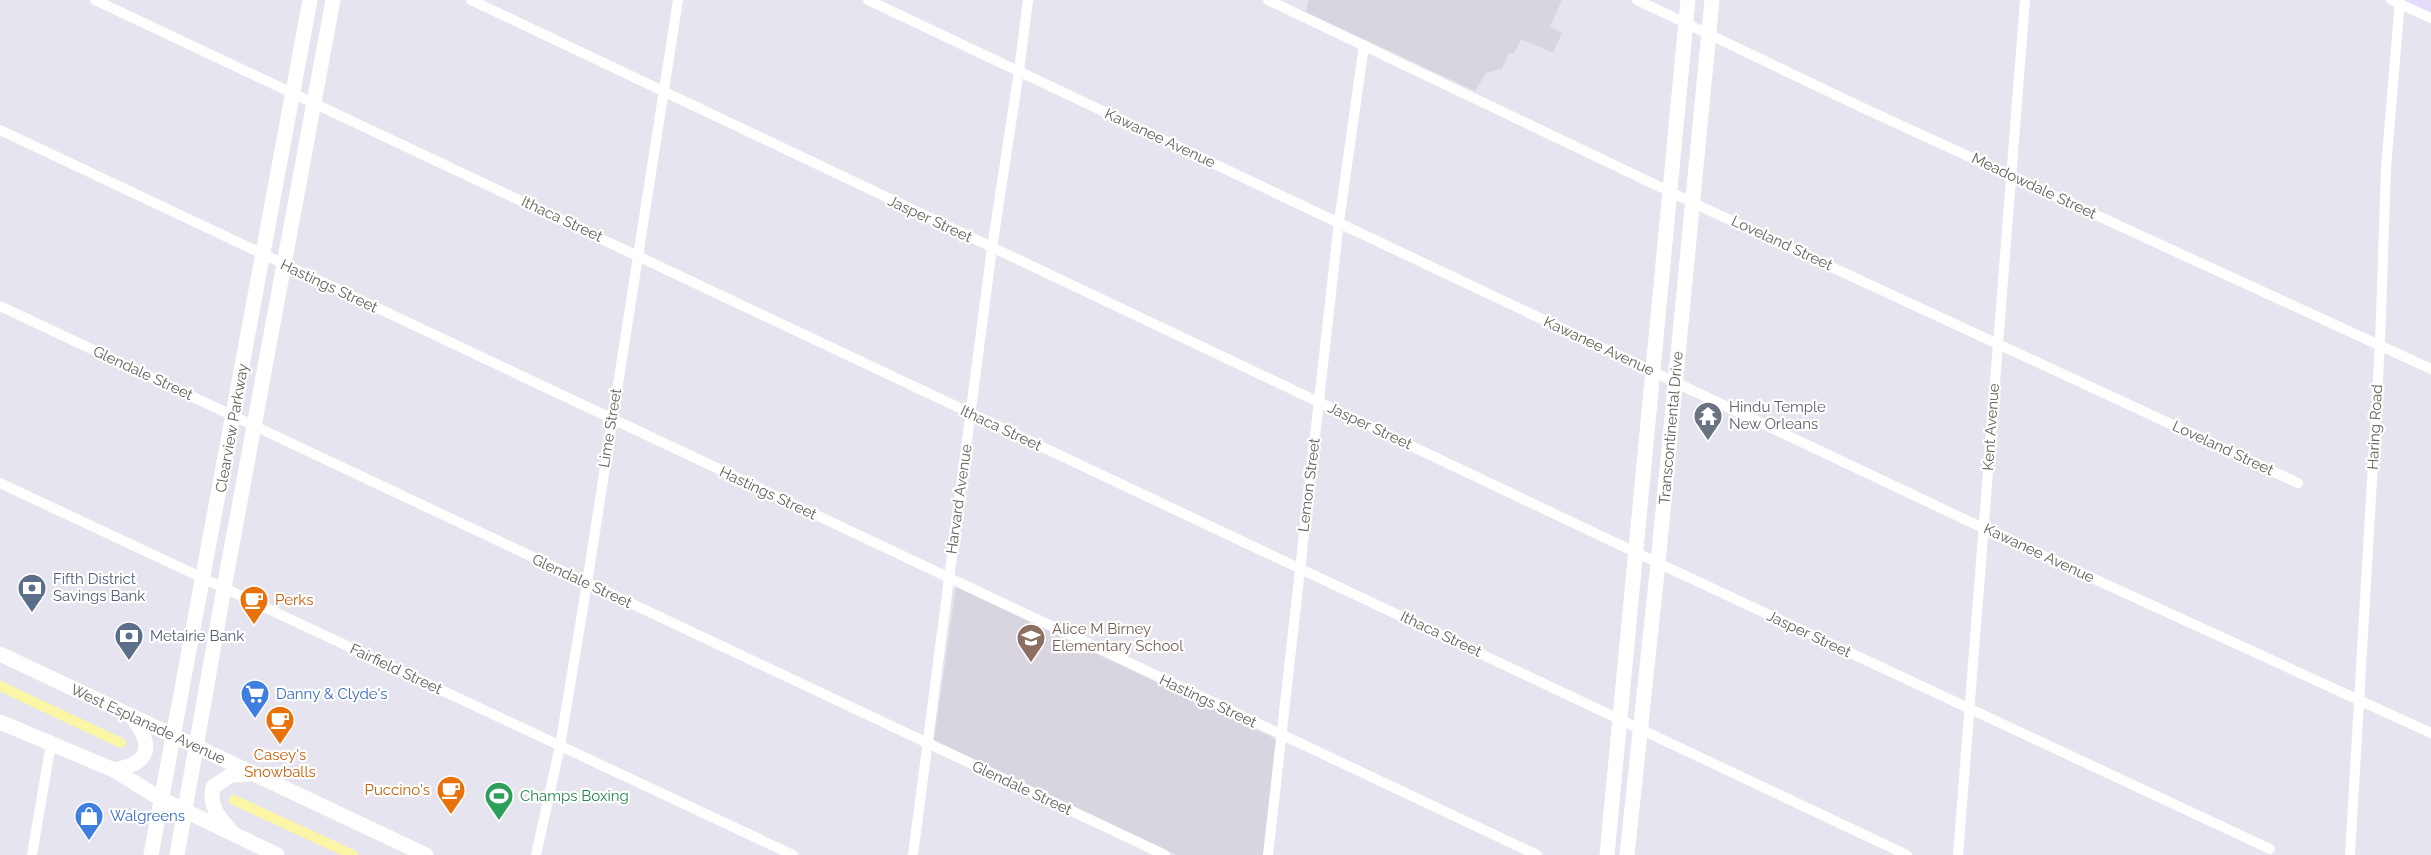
<svg xmlns="http://www.w3.org/2000/svg" width="2431" height="855" viewBox="0 0 2431 855" font-family="Raleway,sans-serif">
<style>
.commercial{fill:#e3dafc}
.education{fill:#d8d5e0}
.lines{fill:none;stroke-linecap:round;stroke-linejoin:round}
.canal{stroke:#fbf5a6;stroke-width:10}
.street{stroke:#fff;stroke-width:10}
.secondary{stroke:#fff;stroke-width:15}
.labels{text-anchor:middle;stroke-width:4.5;stroke-linejoin:round;paint-order:stroke}
.street-label{font-size:15px;fill:#63645c;stroke:#fff}
.worship-label{font-size:15px;fill:#5b616d;stroke:#fff;text-anchor:start}
.service-label{font-size:15px;fill:#4e5e75;stroke:#fff;text-anchor:start}
.food-label{font-size:15px;fill:#c56008;stroke:#fff;text-anchor:start}
.education-label{font-size:15px;fill:#785e54;stroke:#fff;text-anchor:start}
.shop-label{font-size:15px;fill:#366cbe;stroke:#fff;text-anchor:start}
.leisure-label{font-size:15px;fill:#27864d;stroke:#fff;text-anchor:start}
</style>
<rect width="100%" height="100%" fill="#e6e4ee"/>
<polygon class="commercial" points="2399,0 2431,0 2431,15"/>
<g class="education">
<polygon points="1308,0 1562,0 1550,27 1562,33 1553,53 1521,39 1514,54 1509,53 1502,69 1486,73 1475,91 1306,12"/>
<polygon points="956,587 1277,740 1264,855 1177,855 934,740"/>
</g>
<g class="lines">
<g class="canal">
<polyline points="0,686 121,743"/>
<polyline points="234,800 353,855"/>
</g>
<g class="street">
<polyline points="95,0 1907,855"/>
<polyline points="471,0 1658,563 2270,849"/>
<polyline points="868,0 1983,528 2431,733"/>
<polyline points="1268,0 1702,207 2298,483"/>
<polyline points="1637,0 1861,107 2431,369"/>
<polyline points="2391,0 2431,18"/>
<polyline points="0,130 1537,855"/>
<polyline points="0,306 1165,855"/>
<polyline points="0,483 793,855"/>
<polyline points="32,855 51,743"/>
<polyline points="536,855 560,746 587,583 678,0"/>
<polyline points="913,855 992,248 1019,71 1028,0"/>
<polyline points="1268,855 1339,222 1364,45"/>
<polyline points="1958,855 2025,0"/>
<polyline points="2350,855 2380,344 2386,168 2400,0"/>
</g>
<g class="secondary">
<polyline points="0,654 426,855"/>
<polyline points="0,722 114,770 161,799 277,855"/>
<path d="M114,770C151,763 154,746 132,717"/>
<path d="M231,831C218,817 209,806 213,787L231,775L251,774"/>
<polyline points="151,855 310,0"/>
<polyline points="177,855 224,588 333,0"/>
<polyline points="1607,855 1688,0"/>
<polyline points="1627,855 1658,563 1712,0"/>
</g>
</g>
<defs>
<g id="temple-pin" transform="scale(1.5)"><path d="M0 17L-7.5 6A9.5 9.5 0 1 1 7.5 6Z" fill="#6b7280" stroke="#fff"/><path d="M0-6L5-2H3V0L6.5 2.5H4V6H1.5V3h-3V6H-4V2.5H-6.5L-3 0V-2H-5Z" fill="#fff"/></g>
<g id="bank-pin" transform="scale(1.5)"><path d="M0 17L-7.5 6A9.5 9.5 0 1 1 7.5 6Z" fill="#5c6f8a" stroke="#fff"/><path d="M-6-4H6V4H-6ZM0-2.3a2.3 2.3 0 1 0 0 4.6a2.3 2.3 0 1 0 0-4.6Z" fill="#fff"/></g>
<g id="cafe-pin" transform="scale(1.5)"><path d="M0 17L-7.5 6A9.5 9.5 0 1 1 7.5 6Z" fill="#e8710a" stroke="#fff"/><path d="M-5.5-4.5H6V0H3Q3 3.5 0 3.5H-2.5Q-5.5 3.5-5.5 0ZM3-3.2v2h1.7v-2ZM-6 4.5H4V6H-6Z" fill="#fff"/></g>
<g id="school-pin" transform="scale(1.5)"><path d="M0 17L-7.5 6A9.5 9.5 0 1 1 7.5 6Z" fill="#8d6e63" stroke="#fff"/><path d="M0-5L7-2L0 1L-7-2ZM-4 1L0 2.5L4 1V4Q0 6-4 4Z" fill="#fff"/></g>
<g id="supermarket-pin" transform="scale(1.5)"><path d="M0 17L-7.5 6A9.5 9.5 0 1 1 7.5 6Z" fill="#3f7fe0" stroke="#fff"/><path d="M-6-5.5h2.5l.6 2H6L4.5 2H-2.5L-4.4-4H-6ZM-1.5 3.2a1.3 1.3 0 1 0 .1 0ZM3 3.2a1.3 1.3 0 1 0 .1 0Z" fill="#fff"/></g>
<g id="stadium-pin" transform="scale(1.5)"><path d="M0 17L-7.5 6A9.5 9.5 0 1 1 7.5 6Z" fill="#2e9e5b" stroke="#fff"/><path d="M0-5a6.5 5 0 1 0 0 10a6.5 5 0 1 0 0-10ZM-3.5-1.8h7v3.6h-7Z" fill="#fff"/></g>
<g id="shop-pin" transform="scale(1.5)"><path d="M0 17L-7.5 6A9.5 9.5 0 1 1 7.5 6Z" fill="#3f7fe0" stroke="#fff"/><path d="M-5-2.5h2.3a2.7 3.5 0 0 1 5.4 0H5L5.5 6h-11ZM-1.5-2.5h3a1.5 2.3 0 0 0-3 0Z" fill="#fff"/></g>
</defs>
<g fill-rule="evenodd">
<use href="#temple-pin" x="1708" y="416"/>
<use href="#bank-pin" x="32" y="588"/>
<use href="#cafe-pin" x="254" y="600"/>
<use href="#bank-pin" x="129" y="636"/>
<use href="#school-pin" x="1031" y="638"/>
<use href="#supermarket-pin" x="255" y="694"/>
<use href="#cafe-pin" x="280" y="720"/>
<use href="#cafe-pin" x="451" y="790"/>
<use href="#stadium-pin" x="499" y="796"/>
<use href="#shop-pin" x="89" y="816"/>
</g>
<g class="labels">
<g class="street-label">
<text transform="translate(1160 138) rotate(25)" y="5">Kawanee Avenue</text>
<text transform="translate(2034 186) rotate(25)" y="5">Meadowdale Street</text>
<text transform="translate(562 219) rotate(25)" y="5">Ithaca Street</text>
<text transform="translate(930 219) rotate(25)" y="5">Jasper Street</text>
<text transform="translate(1782 243) rotate(25)" y="5">Loveland Street</text>
<text transform="translate(329 286) rotate(25)" y="5">Hastings Street</text>
<text transform="translate(1599 346) rotate(25)" y="5">Kawanee Avenue</text>
<text transform="translate(143 373) rotate(25)" y="5">Glendale Street</text>
<text transform="translate(1370 426) rotate(25)" y="5">Jasper Street</text>
<text transform="translate(1991 427) rotate(-86)" y="5">Kent Avenue</text>
<text transform="translate(2375 427) rotate(-87)" y="5">Haring Road</text>
<text transform="translate(232 428) rotate(-80)" y="5">Clearview Parkway</text>
<text transform="translate(610 428) rotate(-81)" y="5">Lime Street</text>
<text transform="translate(1001 428) rotate(25)" y="5">Ithaca Street</text>
<text transform="translate(1671 428) rotate(-85)" y="5">Transcontinental Drive</text>
<text transform="translate(2223 448) rotate(25)" y="5">Loveland Street</text>
<text transform="translate(1309 485) rotate(-83)" y="5">Lemon Street</text>
<text transform="translate(768 493) rotate(25)" y="5">Hastings Street</text>
<text transform="translate(959 499) rotate(-82)" y="5">Harvard Avenue</text>
<text transform="translate(2039 553) rotate(25)" y="5">Kawanee Avenue</text>
<text transform="translate(582 581) rotate(25)" y="5">Glendale Street</text>
<text transform="translate(1441 634) rotate(25)" y="5">Ithaca Street</text>
<text transform="translate(1809 634) rotate(25)" y="5">Jasper Street</text>
<text transform="translate(396 669) rotate(25)" y="5">Fairfield Street</text>
<text transform="translate(1208 701) rotate(25)" y="5">Hastings Street</text>
<text transform="translate(148 724) rotate(25)" y="5">West Esplanade Avenue</text>
<text transform="translate(1022 788) rotate(25)" y="5">Glendale Street</text>
</g>
<g class="worship-label">
<text x="1729" y="412">Hindu Temple<tspan x="1729" dy="17">New Orleans</tspan></text>
</g>
<g class="service-label">
<text x="53" y="584">Fifth District<tspan x="53" dy="17">Savings Bank</tspan></text>
<text x="150" y="641">Metairie Bank</text>
</g>
<g class="food-label">
<text x="275" y="605">Perks</text>
<text x="280" y="760" text-anchor="middle">Casey's<tspan x="280" dy="17">Snowballs</tspan></text>
<text x="430" y="795" text-anchor="end">Puccino's</text>
</g>
<g class="education-label">
<text x="1052" y="634">Alice M Birney<tspan x="1052" dy="17">Elementary School</tspan></text>
</g>
<g class="shop-label">
<text x="276" y="699">Danny &amp; Clyde's</text>
<text x="110" y="821">Walgreens</text>
</g>
<g class="leisure-label">
<text x="520" y="801">Champs Boxing</text>
</g>
</g>
</svg>
